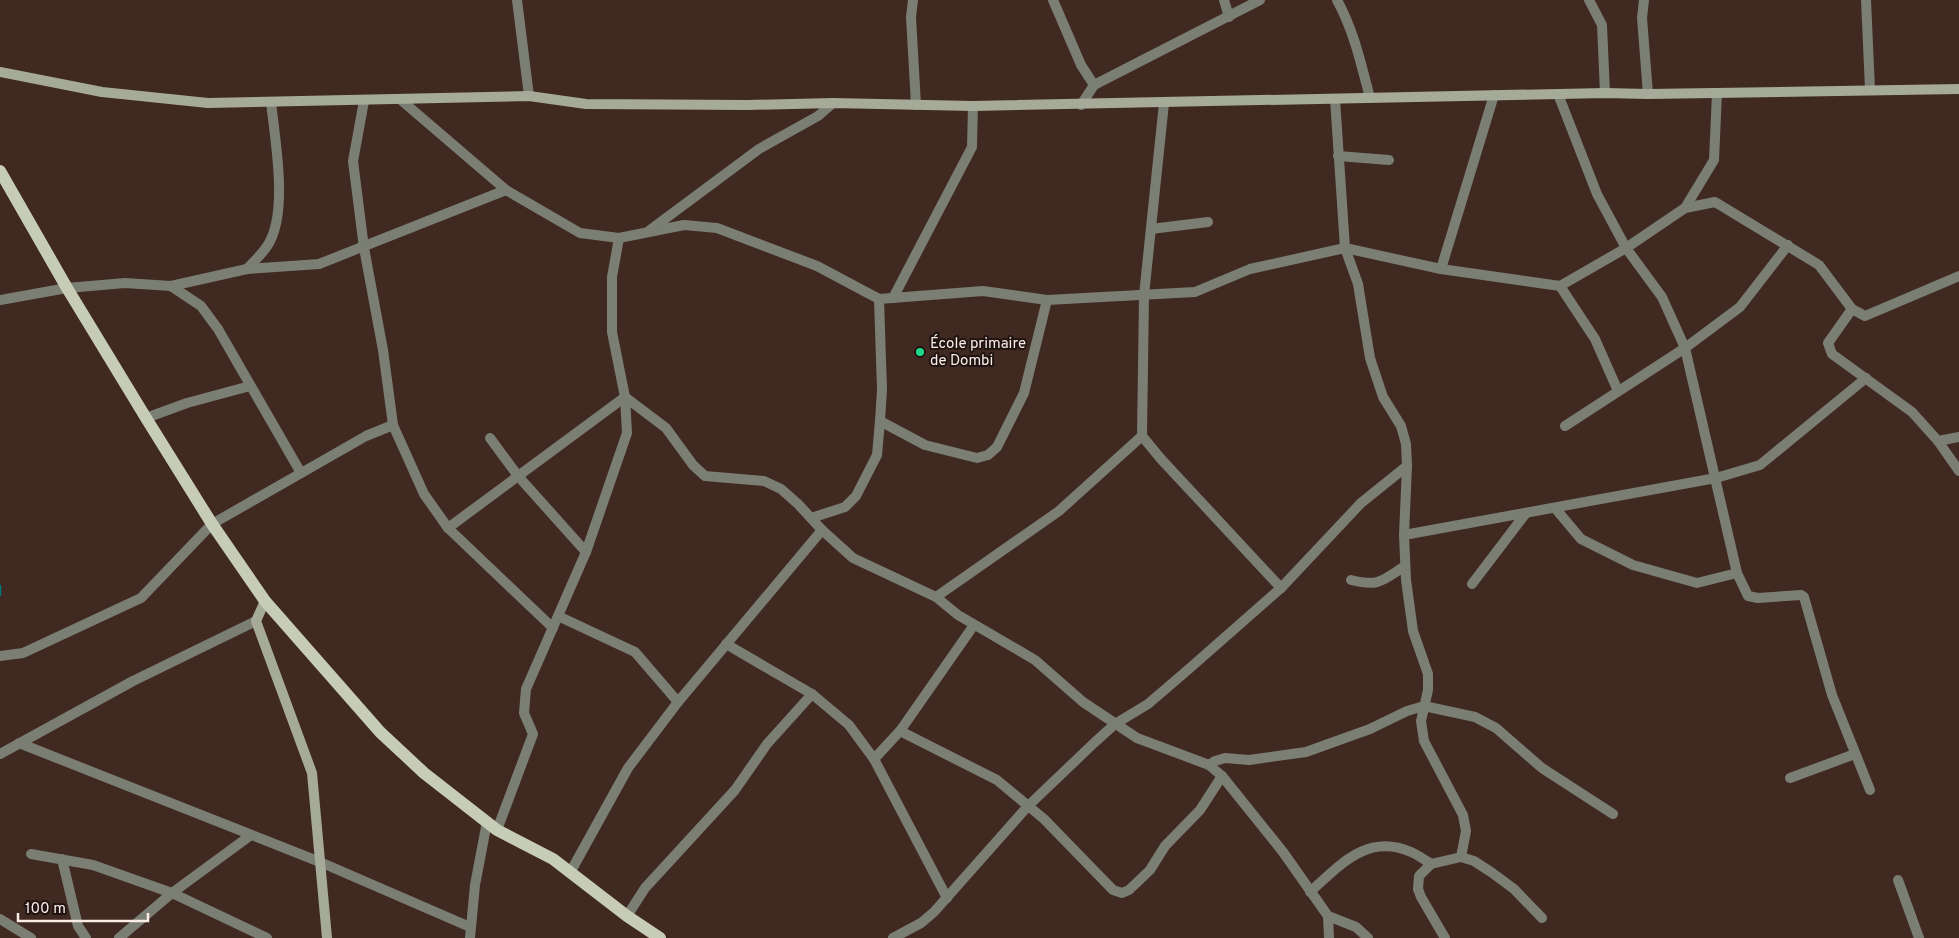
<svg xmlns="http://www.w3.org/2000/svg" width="1959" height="938" viewBox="0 0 1959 938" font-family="Overpass,sans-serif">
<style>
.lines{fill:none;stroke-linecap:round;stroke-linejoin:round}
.stream{stroke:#01787e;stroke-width:2.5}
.street{stroke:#7b7e73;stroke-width:10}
.secondary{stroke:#a6aa99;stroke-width:10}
.primary{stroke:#c7ccb6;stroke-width:12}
.poi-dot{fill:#20d887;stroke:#1f1411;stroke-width:2}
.labels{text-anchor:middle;stroke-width:4;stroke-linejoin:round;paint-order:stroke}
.poi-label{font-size:15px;fill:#fbece6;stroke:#1f1411;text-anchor:start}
</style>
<rect width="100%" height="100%" fill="#3f2921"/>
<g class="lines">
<polyline class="stream" points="0,586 0,595"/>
<g class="street">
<polyline points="517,0 529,96"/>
<polyline points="913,0 911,17 916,105"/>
<polyline points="1053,0 1081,65 1094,85"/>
<polyline points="1224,0 1229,17"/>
<path d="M1337,0C1354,31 1361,64 1370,98"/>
<polyline points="1589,0 1602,25 1605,93"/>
<polyline points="1644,0 1642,18 1648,94"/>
<polyline points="1866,0 1870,89"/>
<polyline points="1558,94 1597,194 1626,248 1662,297 1685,348 1737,573 1748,596 1758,598 1801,595 1804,597 1832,695 1870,790"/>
<polyline points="1335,99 1345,248 1358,284 1370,358 1383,397 1401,426 1406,444 1407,466 1404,535 1406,580 1413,631 1428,674 1428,690 1421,721 1424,741 1463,815 1466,831 1461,857"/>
<polyline points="401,100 506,190 580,233 619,238 684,225 717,228 817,266 879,299 983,291 1047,300 1195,292 1250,269 1345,248 1441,269 1560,286 1626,248 1685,208 1715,202 1819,265 1852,309 1865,316 1959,276"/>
<polyline points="364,101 353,161 364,248 383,350 393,425 424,494 448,528 553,628"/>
<polyline points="1164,103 1144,295 1142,436 1161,459 1281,588"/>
<polyline points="1081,105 1094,85 1260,0"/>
<polyline points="1338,156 1389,160"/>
<polyline points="1685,208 1714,160 1717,93"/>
<polyline points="1151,229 1208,222"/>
<polyline points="650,230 759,149 818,116 833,103"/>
<path d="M247,269C255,260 267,250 271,239C287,205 275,140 271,102"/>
<polyline points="1441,269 1494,95"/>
<polyline points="171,286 201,306 218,329 301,473"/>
<polyline points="1560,286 1595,339 1618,391"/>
<polyline points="893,298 972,147 973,106"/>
<polyline points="879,299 882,390 880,421 925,445 977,458 988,455 997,447 1024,393 1047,300"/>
<polyline points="0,300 67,288 125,283 171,286 247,269 319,264 506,190"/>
<polyline points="1852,309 1828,343 1832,354 1912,412 1938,441 1959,471"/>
<polyline points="146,418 187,403 250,386"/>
<polyline points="1565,426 1685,348 1740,307 1788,245"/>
<polyline points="490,438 518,476 586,552"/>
<polyline points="1938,441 1959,437"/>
<polyline points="1555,508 1581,539 1633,565 1697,583 1737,573"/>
<polyline points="811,518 845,507 856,496 877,455 880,421"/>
<polyline points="448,528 625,397 666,428 693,465 705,476 764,481 781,489 798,504 822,530 853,558 936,597 958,615 1035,660 1083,702 1137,738 1209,765 1222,776 1283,852 1328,916 1356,927 1368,938"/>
<polyline points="1404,535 1716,478 1760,465 1866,378"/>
<path d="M1351,580C1379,587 1382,581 1405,566"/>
<polyline points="1472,584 1526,513"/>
<polyline points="936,597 1059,511 1142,436"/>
<polyline points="558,616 635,652 678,702"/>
<polyline points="726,644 812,694 849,725 874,759 947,898"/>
<polyline points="0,656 23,653 141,598 212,524 366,436 393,425"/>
<polyline points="900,731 997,780 1044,819 1113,890 1122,893 1129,890 1150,870 1165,846 1200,810 1222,776"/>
<polyline points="19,743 320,862 470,927"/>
<polyline points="0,754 133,681 256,621"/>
<polyline points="874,759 900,731 974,625"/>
<polyline points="1209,765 1215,761 1225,758 1249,760 1306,752 1370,729 1407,711 1424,706 1475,717 1496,728 1542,768 1613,814"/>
<polyline points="1790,778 1855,754"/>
<polyline points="497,830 533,734 524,713 526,689 586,552 627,433 625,397 612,332 612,277 619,238"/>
<polyline points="31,854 93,865 172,893 267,938"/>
<polyline points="62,859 78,926 86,938"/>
<polyline points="571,871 628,768 678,702 822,530"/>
<polyline points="1898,880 1919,938"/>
<path d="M1310,892C1340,865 1367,833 1411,852C1418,855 1425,860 1431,864"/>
<polyline points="627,916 645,888 735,790 767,744 812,694"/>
<polyline points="1328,916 1329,938"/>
<polyline points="0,919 31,938"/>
<polyline points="119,938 172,893 251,835"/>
<polyline points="470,938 475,885 487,822"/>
<polyline points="893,938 921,923 934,912 1028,806 1094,743 1115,724 1148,704 1190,668 1281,588 1361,503 1407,466"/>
<polyline points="1445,938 1421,897 1418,889 1419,876 1431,864 1461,857 1474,861 1491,872 1514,889 1542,918"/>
</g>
<g class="secondary">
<polyline points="0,72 102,92 208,103 529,96 586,104 748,105 833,103 973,106 1605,93 1648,94 1959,89"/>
<polyline points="265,601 256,621 312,773 327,938"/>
</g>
<polyline class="primary" points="0,171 67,288 146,418 212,524 265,601 380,732 424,773 497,830 553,859 627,916 660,938"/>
</g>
<circle class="poi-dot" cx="920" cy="352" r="5"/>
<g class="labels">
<g class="poi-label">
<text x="930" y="348">École primaire<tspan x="930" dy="17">de Dombi</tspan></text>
</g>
</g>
<path d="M18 913v8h130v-8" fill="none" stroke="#fbece6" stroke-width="2.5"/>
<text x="25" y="913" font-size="15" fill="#fbece6" stroke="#1f1411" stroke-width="4" paint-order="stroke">100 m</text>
</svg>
